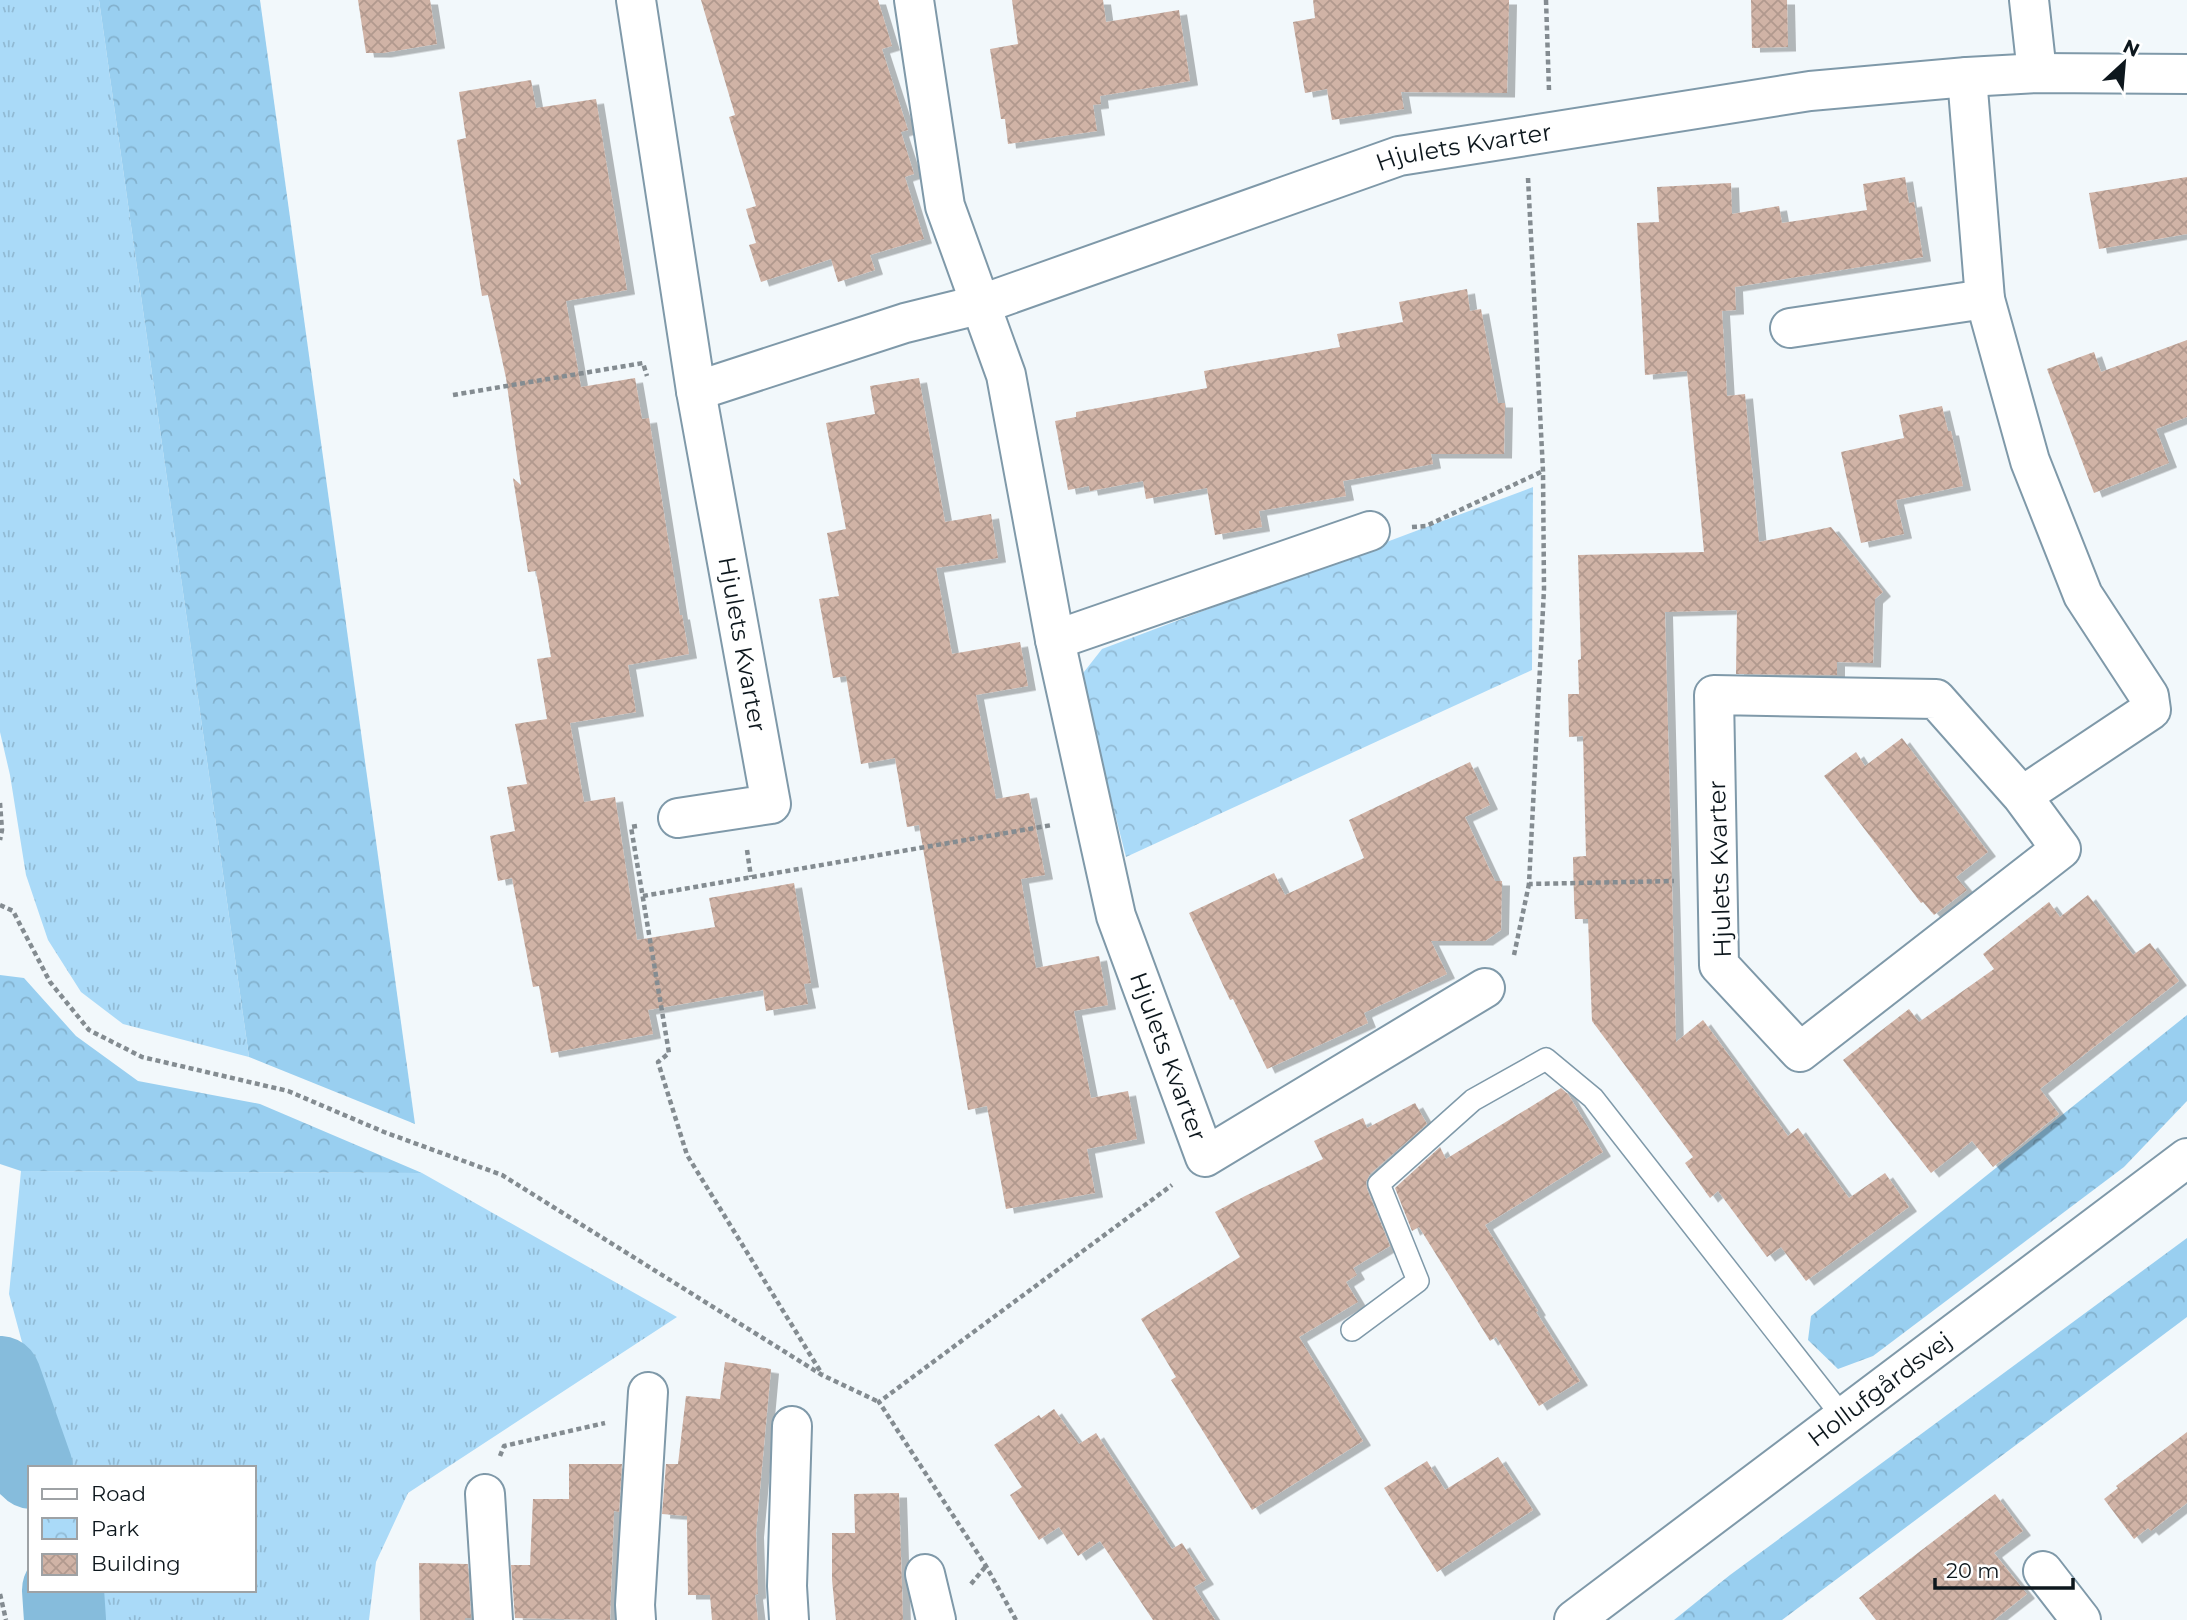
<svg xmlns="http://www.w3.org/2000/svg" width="2187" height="1620" viewBox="0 0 2187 1620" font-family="Montserrat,sans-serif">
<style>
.grass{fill:url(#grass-tufts)}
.forest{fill:url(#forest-crowns)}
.park{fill:url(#park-crowns)}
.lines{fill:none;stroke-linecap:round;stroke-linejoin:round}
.river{stroke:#86bcdc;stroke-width:82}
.building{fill:url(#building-cross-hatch);filter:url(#shadow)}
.service-casing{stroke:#7f99a9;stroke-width:24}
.minor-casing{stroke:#7f99a9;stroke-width:42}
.tertiary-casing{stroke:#7f99a9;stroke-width:42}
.path{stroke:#848c91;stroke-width:4.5;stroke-dasharray:5 3.5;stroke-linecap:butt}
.service{stroke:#fff;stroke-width:21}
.minor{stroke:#fff;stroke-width:38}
.tertiary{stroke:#fff;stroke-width:38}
.labels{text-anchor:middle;stroke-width:6;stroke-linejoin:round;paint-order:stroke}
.street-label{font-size:24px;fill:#0d171d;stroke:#fff}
</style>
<defs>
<pattern id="grass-tufts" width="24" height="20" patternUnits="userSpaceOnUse" patternTransform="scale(1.75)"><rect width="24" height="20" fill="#aadaf8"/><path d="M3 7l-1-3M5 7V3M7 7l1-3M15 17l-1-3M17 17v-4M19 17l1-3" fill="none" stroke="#91bad4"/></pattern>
<pattern id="forest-crowns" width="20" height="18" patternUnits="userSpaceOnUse" patternTransform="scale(1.75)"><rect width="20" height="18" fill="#99cff0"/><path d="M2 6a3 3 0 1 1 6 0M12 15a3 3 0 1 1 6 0" fill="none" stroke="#83b1cd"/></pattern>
<pattern id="park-crowns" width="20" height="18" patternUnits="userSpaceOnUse" patternTransform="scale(1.75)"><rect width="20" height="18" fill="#aadaf8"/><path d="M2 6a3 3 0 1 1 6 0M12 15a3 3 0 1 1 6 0" fill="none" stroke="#91bad4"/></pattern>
<pattern id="building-cross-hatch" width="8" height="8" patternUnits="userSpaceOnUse" patternTransform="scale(1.75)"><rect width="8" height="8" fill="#d0b3a6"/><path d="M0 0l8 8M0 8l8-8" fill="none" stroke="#b1998e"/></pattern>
<filter id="shadow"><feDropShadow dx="8" dy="4.5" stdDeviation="0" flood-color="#0004"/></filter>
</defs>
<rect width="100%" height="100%" fill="#f2f8fb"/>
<g class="grass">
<polygon points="0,0 99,0 249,1057 123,1024 81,992 48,940 26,875 10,775 0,732"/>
<polygon points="21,1171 422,1173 677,1317 408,1493 376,1562 369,1620 83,1620 77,1590 254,1590 254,1468 56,1468 9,1294"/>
</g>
<g class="forest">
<polygon points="99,0 260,0 415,1124 249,1057"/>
<polygon points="0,975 24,978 76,1036 138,1081 260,1104 422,1173 21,1171 0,1164"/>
<polygon points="2187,1015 2187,1101 2124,1167 1873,1356 1838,1369 1808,1340 1811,1316"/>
<polygon points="2187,1238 2187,1317 1782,1620 1674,1620 1730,1575"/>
</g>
<polygon class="park" points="1533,487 1532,670 1126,857 1080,677 1102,649"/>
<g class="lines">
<g class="river">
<polyline points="0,1377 32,1468"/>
<polyline points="63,1590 65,1620"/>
</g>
</g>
<g class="building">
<polygon points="358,0 430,0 437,44 383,53 366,53"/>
<polygon points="701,0 878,0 892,46 882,49 908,130 901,132 914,174 905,177 924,239 870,255 875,270 838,282 831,259 761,282 749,245 756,243 746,209 756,206 729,117 735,115"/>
<polygon points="1012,0 1103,0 1106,22 1179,10 1190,81 1100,96 1101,104 1093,105 1097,131 1008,144 1005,119 1001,119 990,49 1018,44"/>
<polygon points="1313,0 1509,0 1507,93 1401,92 1404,109 1332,120 1327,89 1305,93 1293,22 1315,18"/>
<polygon points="1751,0 1787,0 1788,47 1752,48"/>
<polygon points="531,80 536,108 596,99 627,290 566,301 581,387 635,378 642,419 649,418 680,615 682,615 689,654 628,665 636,712 570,723 584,802 615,797 637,940 715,927 709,898 794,883 811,983 804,984 808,1004 766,1011 763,990 648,1010 653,1034 551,1053 539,986 533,987 512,878 498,881 490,836 515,831 507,787 527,784 515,724 547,719 537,659 551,657 536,571 528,572 513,478 521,485 506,378 488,295 482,296 457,140 466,138 459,92"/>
<polygon points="1905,177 1909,203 1914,202 1923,257 1735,287 1736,310 1722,311 1727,396 1745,394 1759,542 1831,527 1883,592 1875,599 1873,663 1837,662 1837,675 1736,674 1737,610 1665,612 1676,1042 1703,1020 1788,1136 1798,1128 1849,1198 1885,1173 1909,1207 1806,1281 1781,1247 1767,1257 1718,1191 1710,1198 1685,1163 1693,1157 1592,1021 1588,919 1575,919 1574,899 1573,857 1586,856 1583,736 1569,737 1568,694 1579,694 1578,660 1581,659 1578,555 1704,552 1687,371 1645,375 1637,223 1659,222 1657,187 1731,183 1732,214 1779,206 1782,223 1867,210 1863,184"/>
<polygon points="2187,177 2187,234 2099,249 2089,193"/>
<polygon points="1467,289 1470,311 1481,309 1498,403 1505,403 1504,454 1431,454 1433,464 1343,481 1346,496 1259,511 1262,527 1215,535 1207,488 1146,499 1143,481 1090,491 1089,486 1068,490 1055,421 1076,417 1076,412 1207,388 1204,371 1340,347 1337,334 1403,322 1399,302"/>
<polygon points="2187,340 2187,417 2156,429 2169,463 2094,493 2047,369 2094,352 2101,372"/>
<polygon points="919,378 945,522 991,514 998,558 936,568 952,654 1020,642 1028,686 976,695 996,799 1029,793 1045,875 1021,879 1036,968 1099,956 1108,1005 1074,1011 1091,1098 1128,1091 1137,1139 1087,1149 1095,1193 1006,1209 987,1106 968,1110 919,825 907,827 895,758 861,764 846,676 833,678 819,599 839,596 827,533 846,529 826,423 875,414 870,386"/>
<polygon points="1942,406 1948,431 1951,431 1963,486 1896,500 1904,534 1861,543 1841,452 1904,438 1899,415"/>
<polygon points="1902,738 1988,852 1956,877 1967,890 1934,915 1923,902 1921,903 1824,776 1856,752 1865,766"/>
<polygon points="1470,762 1490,805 1465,817 1495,881 1502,881 1501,930 1485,941 1431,941 1447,974 1364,1013 1368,1023 1267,1069 1233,999 1230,1000 1189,913 1274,873 1285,895 1364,858 1349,820"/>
<polygon points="2088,895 2133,955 2150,943 2179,981 2040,1089 2059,1114 1993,1167 1972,1141 1931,1173 1843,1060 1909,1009 1919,1022 1994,969 1983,954 2049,902 2060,917"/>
<polygon points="1561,1088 1568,1094 1603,1152 1485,1225 1538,1311 1536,1312 1580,1381 1539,1406 1496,1337 1490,1341 1419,1227 1412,1231 1395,1188 1440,1147 1446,1159"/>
<polygon points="1415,1103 1427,1124 1370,1174 1366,1182 1367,1189 1390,1246 1353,1268 1357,1275 1346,1282 1358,1302 1299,1337 1363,1441 1252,1510 1171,1380 1176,1377 1141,1319 1240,1257 1215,1212 1245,1196 1323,1159 1314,1141 1363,1118 1367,1128"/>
<polygon points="725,1362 771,1369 756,1533 758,1594 755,1595 758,1620 712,1620 710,1595 688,1595 687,1516 662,1514 666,1464 678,1464 686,1396 720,1399"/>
<polygon points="1054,1409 1079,1444 1096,1433 1172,1549 1182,1543 1206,1580 1194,1587 1215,1620 1153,1620 1100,1541 1078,1556 1059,1527 1039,1540 1010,1495 1022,1487 994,1445 1039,1415 1041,1418"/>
<polygon points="2187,1432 2187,1503 2151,1531 2148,1528 2134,1539 2104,1499 2118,1488 2116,1486"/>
<polygon points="1498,1457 1533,1510 1437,1572 1384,1488 1427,1461 1445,1490"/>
<polygon points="569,1464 622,1464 619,1512 614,1511 610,1620 515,1618 511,1565 530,1565 533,1499 569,1499"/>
<polygon points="899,1493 903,1620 836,1620 832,1580 832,1533 855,1533 854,1494"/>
<polygon points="1995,1494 2023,1531 1994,1553 2027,1594 1994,1620 1876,1620 1859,1598"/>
<polygon points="419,1563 468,1564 471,1618 465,1618 465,1620 420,1620"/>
</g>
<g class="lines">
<g class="service-casing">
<polyline id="service" points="1352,1330 1418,1281 1379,1184 1473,1100 1546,1059 1593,1098 1843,1417"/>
</g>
<g class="minor-casing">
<g id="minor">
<path id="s1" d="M636,0L696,391L771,804L678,818"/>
<path id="s2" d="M914,0L945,206L1006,375L1055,640L1116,916L1205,1157L1485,988"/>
<polyline points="2029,0 2037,73"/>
<polyline points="1967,77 1985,299 2030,461 2083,595 2149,696 2151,710 2022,796 2061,849 1800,1052 1719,965 1714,695 1936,699 2022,796"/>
<polyline points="1790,328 1985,299"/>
<path id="s3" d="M696,391L905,323L982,304L1399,156L1810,91L1967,77L2037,73L2187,74"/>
<polyline points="1055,640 1370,531"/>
<polyline points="485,1494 493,1620"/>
<polyline points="2043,1571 2081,1620"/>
<polyline points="925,1574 936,1620"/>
<polyline points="636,1620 635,1605 648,1392"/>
<polyline points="789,1620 787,1586 792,1426"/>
</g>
</g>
<g class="tertiary-casing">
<g id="tertiary">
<path id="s4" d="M1574,1620L2187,1158"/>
</g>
</g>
<g class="path">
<polyline points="1546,0 1549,90"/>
<polyline points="1528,178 1543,471 1544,589 1529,884 1674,881"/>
<polyline points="453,395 643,363 647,376"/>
<polyline points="1412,527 1426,526 1543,471"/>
<polyline points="0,803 2,830 0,840"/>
<polyline points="637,826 631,827 669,1053 658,1062 687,1155 822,1374"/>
<polyline points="747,850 751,877"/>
<polyline points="643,896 1052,825"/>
<polyline points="0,905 13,911 50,982 89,1030 142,1057 288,1091 384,1132 502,1175 822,1375 879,1402"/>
<polyline points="1514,955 1529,884"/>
<polyline points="500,1456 504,1446 605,1423"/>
<polyline points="971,1584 986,1566"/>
<polyline points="0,1594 6,1620"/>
<polyline points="1016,1620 986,1566 879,1402 1172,1185"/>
</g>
<use href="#service" class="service"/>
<use href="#minor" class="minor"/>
<use href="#tertiary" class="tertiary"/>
</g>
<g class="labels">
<g class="street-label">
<text dy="8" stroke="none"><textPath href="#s3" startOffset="807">Hjulets Kvarter</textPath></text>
<text dy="8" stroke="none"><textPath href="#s1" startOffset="653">Hjulets Kvarter</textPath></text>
<text transform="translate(1720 869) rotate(-92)" y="8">Hjulets Kvarter</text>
<text dy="8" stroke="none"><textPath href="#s2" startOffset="1090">Hjulets Kvarter</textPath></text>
<text dy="8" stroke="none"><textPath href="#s4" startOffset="383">Hollufgårdsvej</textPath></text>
</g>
</g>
<rect x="28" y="1466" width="228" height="126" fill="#ffffff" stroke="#9ea2a5" stroke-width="2"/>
<rect x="42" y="1489" width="35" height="10" fill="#ffffff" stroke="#9ea2a5" stroke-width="2"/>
<text x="91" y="1501" font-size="21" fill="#0d171d">Road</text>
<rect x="42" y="1518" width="35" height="21" fill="url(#park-crowns)" stroke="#9ea2a5" stroke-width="2"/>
<text x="91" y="1536" font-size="21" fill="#0d171d">Park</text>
<rect x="42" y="1554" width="35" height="21" fill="url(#building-cross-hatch)" stroke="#9ea2a5" stroke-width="2"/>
<text x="91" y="1571" font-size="21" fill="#0d171d">Building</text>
<g transform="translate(2124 63) rotate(26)" stroke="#ffffff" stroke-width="5" paint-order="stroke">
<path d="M0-5L12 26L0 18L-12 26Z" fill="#0d171d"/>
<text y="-10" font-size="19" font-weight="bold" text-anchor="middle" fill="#0d171d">N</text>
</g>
<path d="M1935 1578v10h138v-10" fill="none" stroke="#0d171d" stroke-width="3.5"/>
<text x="1946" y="1578" font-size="21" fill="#0d171d" stroke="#ffffff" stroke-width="5" paint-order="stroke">20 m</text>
</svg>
